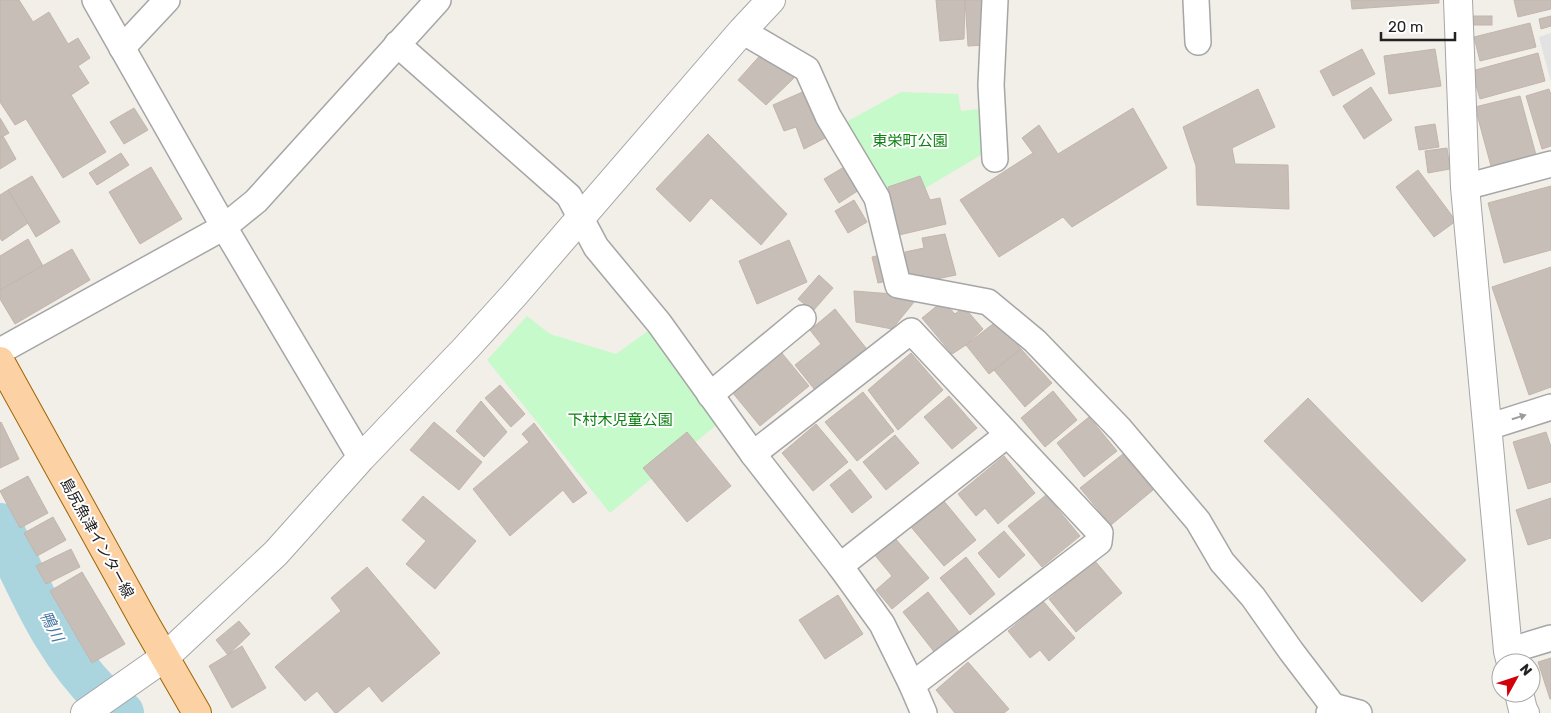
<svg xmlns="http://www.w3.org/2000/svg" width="1551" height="713" viewBox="0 0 1551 713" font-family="Rubik,'Noto Sans JP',sans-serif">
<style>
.park{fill:#c7faca}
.parking{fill:#e2e2e2}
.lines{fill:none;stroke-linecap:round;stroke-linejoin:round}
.river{stroke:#aad4de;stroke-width:44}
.building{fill:#c7beb8;stroke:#c3b5ab}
.minor-casing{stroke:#a6a6a6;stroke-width:28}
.tertiary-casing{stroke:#a6a6a6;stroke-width:30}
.primary-casing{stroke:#9e6401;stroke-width:30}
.minor{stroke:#fff;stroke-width:25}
.tertiary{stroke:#fff;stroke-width:28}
.primary{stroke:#fcd2a4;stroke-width:28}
.oneway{fill:#9c9c9c}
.labels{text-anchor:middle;stroke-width:4;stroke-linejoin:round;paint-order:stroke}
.park-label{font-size:15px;fill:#0d8212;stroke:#fff}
.street-label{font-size:15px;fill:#222;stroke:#fff}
.water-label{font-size:16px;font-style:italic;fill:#4778a2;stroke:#fff}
</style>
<rect width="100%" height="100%" fill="#f2eee8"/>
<g class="park">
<polygon points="901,92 958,94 961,111 998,107 1003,142 890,209 846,122"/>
<polygon points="527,316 550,334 616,354 659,323 726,417 610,513 487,360"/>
</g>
<polygon class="parking" points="1551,33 1551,82 1539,37"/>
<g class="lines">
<path class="river" d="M0,525C30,590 63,670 122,713"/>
</g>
<g class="building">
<polygon points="0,0 19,0 33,22 49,12 68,44 78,38 90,58 78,66 89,83 71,95 106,152 63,178 26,119 15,125 0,102"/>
<polygon points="936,0 965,0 964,39 940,41"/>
<polygon points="965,0 983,0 986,45 968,46"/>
<polygon points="1351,0 1439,0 1439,3 1352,9"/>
<polygon points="1514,0 1551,0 1551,9 1518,17"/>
<rect x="1473" y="16" width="19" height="9"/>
<polygon points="1551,16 1551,26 1541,29 1539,19"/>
<polygon points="1530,23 1536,47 1480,61 1474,37"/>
<polygon points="1362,49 1375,74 1333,96 1320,71"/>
<polygon points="1435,49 1441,86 1389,94 1384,56"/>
<polygon points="764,51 795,77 766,105 738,80"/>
<polygon points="1538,53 1545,81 1480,99 1472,71"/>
<polygon points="1371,87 1392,120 1364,139 1343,106"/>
<polygon points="1258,89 1275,127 1232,148 1235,164 1288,165 1289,209 1197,205 1196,166 1183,127"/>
<polygon points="1549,89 1551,95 1551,146 1542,149 1526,96"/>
<polygon points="807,90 827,137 804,149 796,127 784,131 773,105"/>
<polygon points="1520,96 1536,155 1491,166 1475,107"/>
<polygon points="134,108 148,130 124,144 110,122"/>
<polygon points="1133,108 1167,168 1072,227 1063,217 999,257 960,200 1033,153 1022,138 1039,125 1058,154"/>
<polygon points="0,118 9,133 0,138"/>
<polygon points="1435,124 1439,147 1419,150 1415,127"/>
<polygon points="708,134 787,214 761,245 711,198 690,222 656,189"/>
<polygon points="3,136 16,159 0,169 0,138"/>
<polygon points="1447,148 1450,169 1428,173 1425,151"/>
<polygon points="121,153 129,165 97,185 89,173"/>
<polygon points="151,167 182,219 140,244 109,192"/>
<polygon points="844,167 859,190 839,203 824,179"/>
<polygon points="1418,170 1456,221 1434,237 1396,187"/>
<polygon points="32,176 60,222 36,237 8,190"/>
<polygon points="920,176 930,200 940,198 946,224 899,235 888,187"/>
<polygon points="1551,186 1551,250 1504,263 1488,203"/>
<polygon points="8,190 28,223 2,241 0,238 0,195"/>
<polygon points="854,200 867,222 848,233 835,211"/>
<polygon points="945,234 956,275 927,281 923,275 909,277 905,252 924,248 922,238"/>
<polygon points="28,239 43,266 0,294 0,256"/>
<polygon points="789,240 807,282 757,304 739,261"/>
<polygon points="72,249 90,280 15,324 0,299 0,290"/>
<polygon points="880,255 887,281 878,283 872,257"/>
<polygon points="1551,267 1551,387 1529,395 1492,287"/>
<polygon points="819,275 833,288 813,311 798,299"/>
<polygon points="854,291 919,296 892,329 856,322"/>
<polygon points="943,301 955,314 964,307 983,329 966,345 952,354 922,318"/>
<polygon points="835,309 866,348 815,390 795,365 821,344 810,330"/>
<polygon points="998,320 1021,349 989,374 966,345"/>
<polygon points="1021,349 1052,383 1025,407 994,370"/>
<polygon points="781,352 809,386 760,426 732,392"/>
<polygon points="911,353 943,390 898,430 868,390"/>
<polygon points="500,385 525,414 511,427 485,398"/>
<polygon points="1053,391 1077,420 1045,447 1021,418"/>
<polygon points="863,392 894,431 857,461 825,422"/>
<polygon points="949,396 977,428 952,449 924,417"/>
<polygon points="1308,398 1466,560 1422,602 1264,441"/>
<polygon points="481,401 507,432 484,457 456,431"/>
<polygon points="1089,417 1117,451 1084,477 1057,443"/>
<polygon points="1,422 19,459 0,468 0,423"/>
<polygon points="434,422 482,462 459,490 410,450"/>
<polygon points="534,423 587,493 573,503 563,490 510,536 473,489 529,442 522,434"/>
<polygon points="816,424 848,462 813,491 782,453"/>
<polygon points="687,432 731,486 687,522 643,468"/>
<polygon points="1546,432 1551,447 1551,482 1528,489 1513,442"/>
<polygon points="895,435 919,463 886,490 863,462"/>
<polygon points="1123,454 1153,490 1111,525 1080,488"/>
<polygon points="1004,456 1035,493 998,524 985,508 976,516 958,494"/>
<polygon points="850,469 872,497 852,513 830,485"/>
<polygon points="28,476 48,513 20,528 0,491"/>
<polygon points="1046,495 1080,536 1042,567 1008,526"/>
<polygon points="423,496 476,541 435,589 406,564 426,541 402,520"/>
<polygon points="1551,498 1551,538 1528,545 1516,510"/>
<polygon points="943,500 976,540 944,566 911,527"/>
<polygon points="53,517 66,540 37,556 24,533"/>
<polygon points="1004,531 1025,555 999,578 978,553"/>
<polygon points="894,537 929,578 892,609 876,590 892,576 874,554"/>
<polygon points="71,549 80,567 46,584 36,566"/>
<polygon points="966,557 995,594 970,615 940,578"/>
<polygon points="1095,561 1122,593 1076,632 1049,599"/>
<polygon points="367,567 440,653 382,702 369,686 337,713 335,713 317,691 305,701 275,667 341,611 331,598"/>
<polygon points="82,572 125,644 92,663 50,591"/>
<polygon points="928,592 960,633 935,653 903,612"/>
<polygon points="838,595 863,634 825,659 799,620"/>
<polygon points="1043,601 1075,638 1049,661 1040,650 1030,658 1008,631"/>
<polygon points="239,621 250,634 228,655 216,640"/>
<polygon points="242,646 266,688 232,708 209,666"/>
<polygon points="1551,658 1551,699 1550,699 1538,662"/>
<polygon points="968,662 1009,709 1004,713 955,713 936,690"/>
</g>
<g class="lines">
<g class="minor-casing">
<g id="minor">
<polyline points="95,0 224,227 361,458"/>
<polyline points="995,0 991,85 995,159"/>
<polyline points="1196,0 1198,42"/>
<polyline points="742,31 807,69 828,116 877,198 898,285 988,302 1035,341 1120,429 1198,521 1222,562 1253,597 1291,651 1333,706"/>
<polyline points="397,44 569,196 596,247 659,323 753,454 840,566 882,624 912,685 924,713"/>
<polyline points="122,48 167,0"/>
<polyline points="1465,187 1551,164"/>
<polyline points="0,351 224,227 256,201 438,0"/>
<polyline points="710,395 803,318"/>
<polyline points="1488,427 1551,407"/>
<polyline points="753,454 911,331 1100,533 1099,542 912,685"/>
<polyline points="840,566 1007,435"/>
<polyline points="1508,651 1551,638"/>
<polyline points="1329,713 1333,706 1359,713"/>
</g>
</g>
<g class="tertiary-casing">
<g id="tertiary">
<polyline points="1458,0 1465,187 1508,651 1511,663"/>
<polyline points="1519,693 1523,710 1525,713"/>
<polyline points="85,713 165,657 276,553 361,458 466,348 514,295 742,31 771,0"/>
</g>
</g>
<g class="primary-casing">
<polyline id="primary" points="0,361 145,623 197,713"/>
</g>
<use href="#minor" class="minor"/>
<use href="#tertiary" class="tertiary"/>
<use href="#primary" class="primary"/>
</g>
<defs><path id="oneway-solid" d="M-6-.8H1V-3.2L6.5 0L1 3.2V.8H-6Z" transform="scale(1.25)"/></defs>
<use class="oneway" href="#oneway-solid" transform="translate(1519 417) rotate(-17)"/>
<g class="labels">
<g class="park-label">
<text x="910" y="146">東栄町公園</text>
<text x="620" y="425">下村木児童公園</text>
</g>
<g class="street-label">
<text transform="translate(97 538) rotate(61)" y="5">島尻魚津インター線</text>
</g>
<g class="water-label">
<text transform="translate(52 626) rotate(63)" y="6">鴨川</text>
</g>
</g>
<g transform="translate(1516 678) rotate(50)"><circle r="24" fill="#ffffff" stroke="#a7a7a7"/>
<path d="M0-4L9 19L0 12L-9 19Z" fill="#d20109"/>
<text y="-8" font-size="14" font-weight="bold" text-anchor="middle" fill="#222222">N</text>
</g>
<path d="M1381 32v8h74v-8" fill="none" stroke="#222222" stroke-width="2.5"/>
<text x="1388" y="32" font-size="15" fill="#222222" stroke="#ffffff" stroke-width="4" paint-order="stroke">20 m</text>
</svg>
